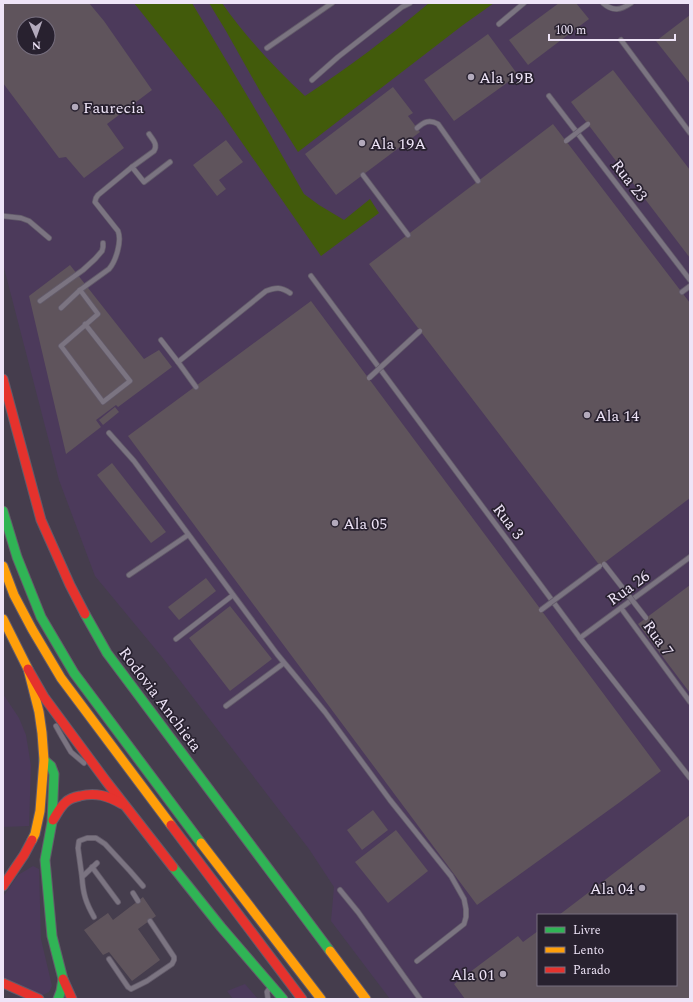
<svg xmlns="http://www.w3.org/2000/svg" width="693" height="1002" viewBox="0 0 693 1002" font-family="Spectral,serif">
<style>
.built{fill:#4c3a5b;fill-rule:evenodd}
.green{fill:#425b0b}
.building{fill:#5f545c;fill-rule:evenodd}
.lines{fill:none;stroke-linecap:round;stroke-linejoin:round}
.lane-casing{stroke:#635b6a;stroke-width:6}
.fast-casing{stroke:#635b6a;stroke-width:11}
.slow-casing{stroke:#635b6a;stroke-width:11}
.jam-casing{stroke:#635b6a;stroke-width:11}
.lane{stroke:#7b7481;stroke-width:4.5}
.fast{stroke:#30b455;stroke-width:9}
.slow{stroke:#ff9f0a;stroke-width:9}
.jam{stroke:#e5322d;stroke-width:9}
.lane-bridge-casing{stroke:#635b6a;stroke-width:6;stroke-linecap:butt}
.lane-bridge{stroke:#7b7481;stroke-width:4.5}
.poi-dot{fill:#b3aabc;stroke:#28212f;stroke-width:1.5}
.labels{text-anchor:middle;stroke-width:3.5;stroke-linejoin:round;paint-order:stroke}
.poi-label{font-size:16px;fill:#eee4f7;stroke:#28212f;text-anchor:start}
.street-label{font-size:16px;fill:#eee4f7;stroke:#28212f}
</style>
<rect width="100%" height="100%" fill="#453d4d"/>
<g class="built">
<path d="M3,3H690V999H390L331,921L334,887L309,849L162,657L95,576L59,480L3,264ZM24,24H48V48H24ZM538,915H676V985H538Z"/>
<polygon points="3,694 19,718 26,735 31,766 29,826 3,827"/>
<polygon points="33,866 39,869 41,939 52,986 49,992 41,996 3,981 3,897 18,875"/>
<polygon points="245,984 258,999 233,999 227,991"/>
</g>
<g class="green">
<polygon points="134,3 192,3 267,129 304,194 319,205 344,220 370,199 379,213 321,256 220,111"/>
<path d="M209,3H222C245,36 275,68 305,96C348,68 390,36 429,3H494L463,25L298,152L261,93L226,31Z"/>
</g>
<g class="building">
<path d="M3,3H89L104,21L152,90L107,124L124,148L84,178L66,157L59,158L3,83ZM24,24H48V48H24Z"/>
<polygon points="559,3 576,3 589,19 528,65 509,40"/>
<polygon points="690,15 690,84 656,41"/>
<polygon points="488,34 518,75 454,121 424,80"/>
<polygon points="613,70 690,170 690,258 571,102"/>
<polygon points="393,87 413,113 408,116 420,132 336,195 305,154"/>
<polygon points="553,124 690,303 690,498 600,566 369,264"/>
<polygon points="226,140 243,162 219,180 226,189 217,196 193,165"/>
<polygon points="70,265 144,359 159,350 172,367 118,407 116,405 96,420 101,427 66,454 29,296"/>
<polygon points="311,301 661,771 620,802 477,905 128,436"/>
<polygon points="115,407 119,412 103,425 99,420"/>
<polygon points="112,463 166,532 151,543 97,475"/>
<polygon points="206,578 216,591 179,620 168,607"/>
<polygon points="690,585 690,693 638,624"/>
<polygon points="230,606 272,659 230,691 189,638"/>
<polygon points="373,810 388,830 362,850 347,830"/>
<polygon points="690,815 690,999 465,999 454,984 518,936 523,942 538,931 538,985 676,985 676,915 559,915"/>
<polygon points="396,830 428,871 388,903 355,862"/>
<polygon points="143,897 156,916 138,929 160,960 132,981 109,952 103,955 84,930 108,913 113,920"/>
</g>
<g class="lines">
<g class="lane-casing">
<g id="lane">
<path d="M603,3C613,12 621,10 631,3"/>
<polyline points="499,24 524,3"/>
<polyline points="621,40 690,133"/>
<polyline points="267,48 332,3"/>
<polyline points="312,80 338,57 402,7 410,3"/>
<polyline points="549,96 690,280"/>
<path d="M417,128C424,122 429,119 438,124L478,181"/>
<path d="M132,167L154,151C158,144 153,140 149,134"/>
<polyline points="363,175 408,235"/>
<polyline points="3,216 21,218 29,221 49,238"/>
<polyline points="311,276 580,638 690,778"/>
<polyline points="682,292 690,286"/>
<polyline points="40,301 83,270 95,259 102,251 103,247 103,243"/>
<polyline points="61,308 80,290"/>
<path d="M85,324L130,381L103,402L61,346L98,314L80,290L109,269C116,261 122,241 118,231L95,202L96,198L98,195L132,167L144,182L170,162"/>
<polyline points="161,340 178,362"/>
<path d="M196,387L178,362L266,291C276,287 281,287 290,293"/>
<polyline points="109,433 134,461 277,654 325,712 390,800 451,876 464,899 466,909 466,917 464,924 417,961"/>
<polyline points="129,575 188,535"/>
<polyline points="621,608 690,702"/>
<polyline points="580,638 690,557"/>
<polyline points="176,639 233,595"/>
<polyline points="226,706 284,663"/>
<polyline points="56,726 61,735 71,752 84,763"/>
<polyline points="92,867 118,902"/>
<polyline points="82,877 78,848 79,841 87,838 96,838 105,844 130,871 143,886"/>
<polyline points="340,890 358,912 420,999"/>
<polyline points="133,893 138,901"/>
<path d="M94,917C86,903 83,894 82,877L97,863"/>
<polyline points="109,959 128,987 131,989 147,981 172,964 174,960 174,957 150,921"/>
<polyline points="268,999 267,992 269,989"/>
</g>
</g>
<g class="fast-casing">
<g id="fast">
<polyline points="3,511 17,557 41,617 74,673 201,843"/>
<polyline points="85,614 107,653 330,951"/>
<polyline points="44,760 51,766 54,774 52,822 45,860 52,936 63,979 61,991 58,999"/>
<polyline points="173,867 221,927 283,999"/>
</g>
</g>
<g class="slow-casing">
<g id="slow">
<polyline points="3,566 14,595 32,629 61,678 171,825"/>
<polyline points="3,619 28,669 39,712 42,733 44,760 40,811 35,834 32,840"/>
<polyline points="201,843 321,999"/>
<polyline points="330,951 366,999"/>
</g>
</g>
<g class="jam-casing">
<g id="jam">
<polyline points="3,379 41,520 70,585 85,614"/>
<polyline points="28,669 44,697 106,781 173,867"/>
<path d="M53,820C57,814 60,807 66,802C70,798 75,797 80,796C96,792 108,796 122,804"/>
<polyline points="171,825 302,999"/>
<polyline points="3,886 24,855 32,840"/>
<polyline points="63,979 72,999"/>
<polyline points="3,983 39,999"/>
</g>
</g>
<use href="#lane" class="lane"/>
<use href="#fast" class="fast"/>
<use href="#slow" class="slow"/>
<use href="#jam" class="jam"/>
<g class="lane-bridge-casing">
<g id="lane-bridge">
<polyline points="566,141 588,124"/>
<polyline points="369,378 420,331"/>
<polyline points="604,564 646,618"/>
<polyline points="541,610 600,566"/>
</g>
</g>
<use href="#lane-bridge" class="lane-bridge"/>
</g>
<g class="poi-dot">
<circle cx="471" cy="77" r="4"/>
<circle cx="75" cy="107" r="4"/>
<circle cx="362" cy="143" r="4"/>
<circle cx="587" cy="415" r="4"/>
<circle cx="335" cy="523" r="4"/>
<circle cx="642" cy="888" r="4"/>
<circle cx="503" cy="974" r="4"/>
</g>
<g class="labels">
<g class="poi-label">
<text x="479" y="83">Ala 19B</text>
<text x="83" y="113">Faurecia</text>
<text x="370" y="149">Ala 19A</text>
<text x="595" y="421">Ala 14</text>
<text x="343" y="529">Ala 05</text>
<text x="634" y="894" text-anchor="end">Ala 04</text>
<text x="495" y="980" text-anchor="end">Ala 01</text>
</g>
<g class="street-label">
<text transform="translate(630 180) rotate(52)" y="6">Rua 23</text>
<text transform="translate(509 521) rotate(53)" y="6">Rua 3</text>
<text transform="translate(628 587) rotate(-36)" y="6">Rua 26</text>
<text transform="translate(659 638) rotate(54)" y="6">Rua 7</text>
<text transform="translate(161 699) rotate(53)" y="6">Rodovia Anchieta</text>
</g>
</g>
<rect width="693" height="1002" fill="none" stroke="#eee4f7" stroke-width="8"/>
<rect x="537" y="914" width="140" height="72" fill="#28212f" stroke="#776f7f"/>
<rect x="545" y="927" width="20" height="6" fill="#30b455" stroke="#776f7f"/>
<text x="573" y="934" font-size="12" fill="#eee4f7">Livre</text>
<rect x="545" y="947" width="20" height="6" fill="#ff9f0a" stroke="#776f7f"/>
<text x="573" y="954" font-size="12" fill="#eee4f7">Lento</text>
<rect x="545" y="967" width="20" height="6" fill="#e5322d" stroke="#776f7f"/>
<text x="573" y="974" font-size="12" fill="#eee4f7">Parado</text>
<g transform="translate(36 36) rotate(178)"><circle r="19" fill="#28212f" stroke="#776f7f"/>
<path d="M0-3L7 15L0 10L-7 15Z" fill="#b3aabc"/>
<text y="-6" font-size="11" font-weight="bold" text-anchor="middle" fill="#eee4f7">N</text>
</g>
<path d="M549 34v6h126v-6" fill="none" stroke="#eee4f7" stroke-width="2"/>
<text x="555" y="34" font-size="12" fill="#eee4f7" stroke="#28212f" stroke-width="3" paint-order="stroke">100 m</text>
</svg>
